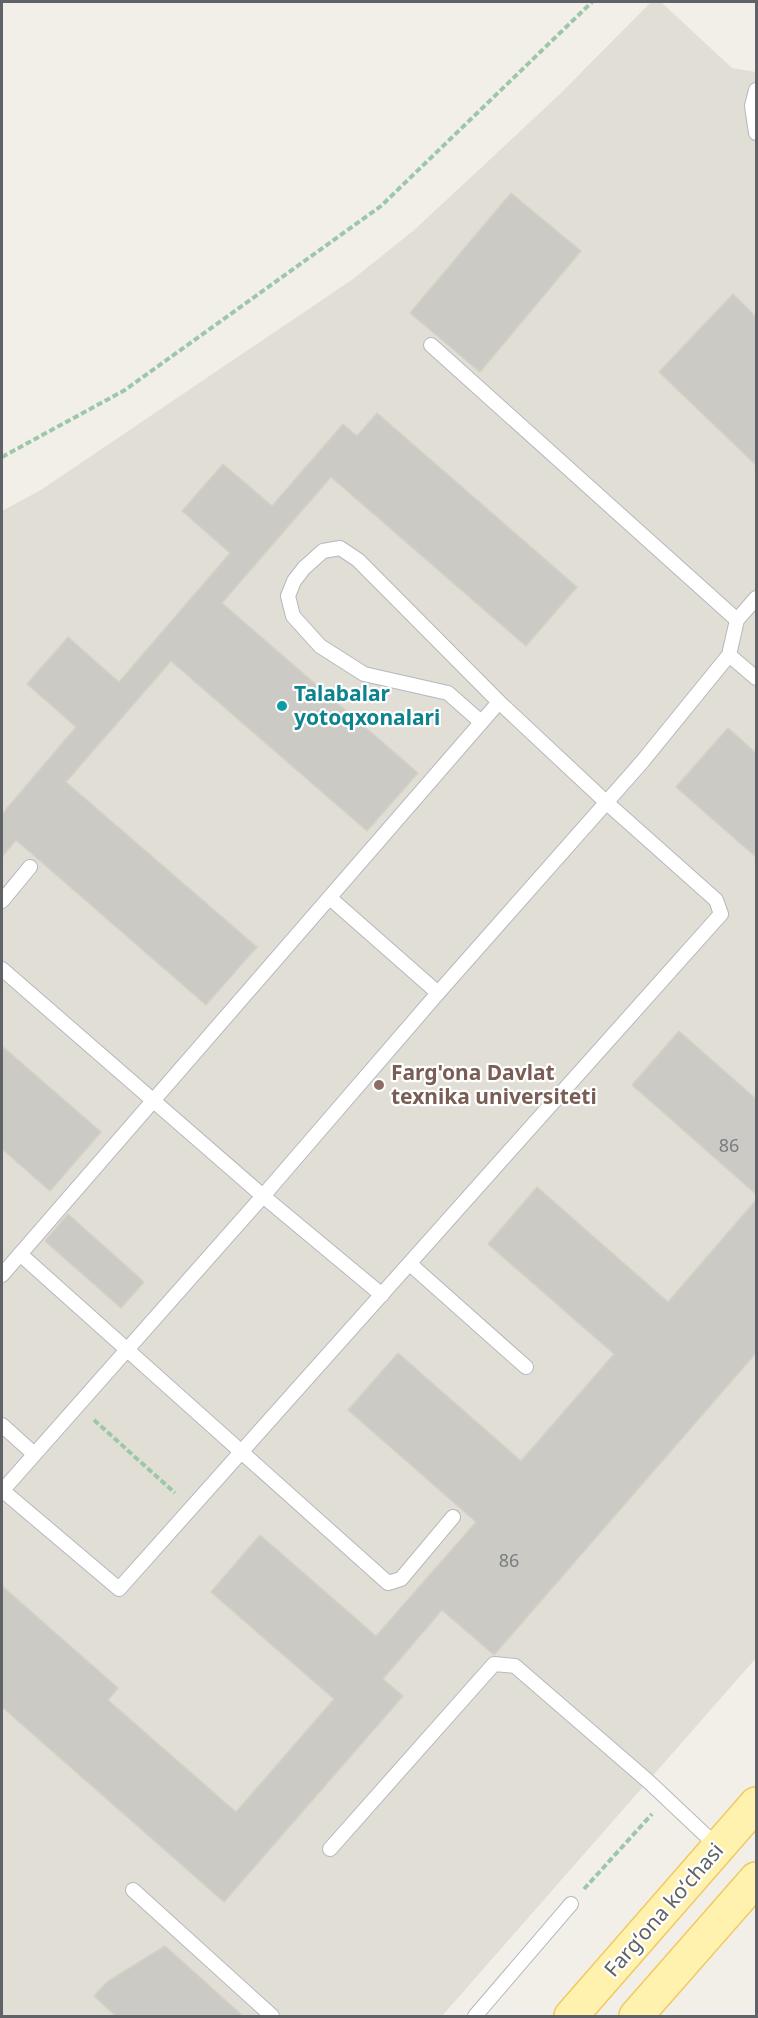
<svg xmlns="http://www.w3.org/2000/svg" width="758" height="2018" viewBox="0 0 758 2018" font-family="'Noto Sans',sans-serif">
<style>
.education{fill:#e1ded6}
.building{fill:#cccac5;stroke:#d6d1c6;stroke-width:1.5}
.lines{fill:none;stroke-linecap:round;stroke-linejoin:round}
.lane-casing{stroke:#b5b8bc;stroke-width:16}
.primary-casing{stroke:#f2c960;stroke-width:36}
.path{stroke:#9cc7a9;stroke-width:4;stroke-dasharray:6 3;stroke-linecap:butt}
.lane{stroke:#fff;stroke-width:14}
.primary{stroke:#fff2af;stroke-width:33}
.culture-dot{fill:#0f9aa8;stroke:#fff;stroke-width:2}
.education-dot{fill:#8d6e63;stroke:#fff;stroke-width:2}
.labels{text-anchor:middle;stroke-width:4.5;stroke-linejoin:round;paint-order:stroke}
.number-label{font-size:18px;fill:#7a7d7f}
.culture-label{font-size:21px;font-weight:bold;fill:#0d838f;stroke:#fff;text-anchor:start}
.education-label{font-size:21px;font-weight:bold;fill:#785e54;stroke:#fff;text-anchor:start}
.street-label{font-size:21px;fill:#5f6368;stroke:#fff}
</style>
<rect width="100%" height="100%" fill="#f1efe8"/>
<polygon class="education" points="651,2 661,2 732,68 756,72 756,1658 442,2016 2,2016 2,511 41,490 353,279 413,231 468,180 560,94"/>
<g class="building">
<polygon points="511,193 581,251 480,372 410,313"/>
<polygon points="733,294 756,317 756,465 659,372"/>
<polygon points="377,413 577,587 526,646 331,477 222,603 418,773 367,831 171,661 66,782 257,947 206,1005 16,840 2,857 2,814 76,727 27,684 68,637 119,682 230,553 182,511 223,464 272,506 343,424 357,436"/>
<polygon points="728,728 756,753 756,857 676,787"/>
<polygon points="679,1031 756,1099 756,1194 632,1085"/>
<polygon points="2,1046 101,1132 50,1191 2,1149"/>
<polygon points="537,1187 668,1302 756,1200 756,1353 494,1655 442,1610 383,1679 403,1696 224,1902 2,1707 2,1586 118,1688 108,1700 236,1812 334,1699 211,1592 260,1535 376,1636 476,1522 348,1410 398,1353 521,1461 614,1354 488,1244"/>
<polygon points="68,1214 144,1282 121,1308 45,1241"/>
<polygon points="165,1946 243,2016 116,2016 94,1996 108,1981"/>
</g>
<g class="lines">
<g class="lane-casing">
<g id="lane">
<polyline points="756,90 752,106 756,133"/>
<polyline points="431,345 737,620"/>
<polyline points="729,655 756,678"/>
<polyline points="330,898 438,993"/>
<polyline points="2,901 30,867"/>
<polyline points="2,969 263,1196 382,1295"/>
<polyline points="20,1254 388,1583 401,1579 453,1517"/>
<polyline points="410,1264 526,1367"/>
<polyline points="2,1275 499,702"/>
<polyline points="2,1425 34,1454"/>
<polyline points="2,1490 119,1589 721,914 716,900 607,803 499,702 358,560 340,548 323,551 304,568 294,581 288,596 293,616 320,646 364,674 448,693 481,722"/>
<polyline points="2,1491 263,1196 438,993 642,762 729,655 737,620 756,598"/>
<polyline points="330,1849 494,1664 515,1666 648,1781 718,1847"/>
<polyline points="133,1890 272,2016"/>
<polyline points="475,2016 571,1904"/>
</g>
</g>
<g class="primary-casing">
<g id="primary">
<polyline points="571,2016 756,1804"/>
<polyline points="636,2016 756,1879"/>
</g>
</g>
<g class="path">
<polyline points="2,457 125,390 381,206 592,2"/>
<polyline points="94,1420 175,1493"/>
<polyline points="584,1889 652,1814"/>
</g>
<use href="#lane" class="lane"/>
<use href="#primary" class="primary"/>
</g>
<circle class="culture-dot" cx="282" cy="706" r="6"/>
<circle class="education-dot" cx="379" cy="1085" r="6"/>
<g class="labels">
<g class="number-label">
<text x="729" y="1152">86</text>
<text x="509" y="1567">86</text>
</g>
<g class="culture-label">
<text x="294" y="701">Talabalar<tspan x="294" dy="24">yotoqxonalari</tspan></text>
</g>
<g class="education-label">
<text x="391" y="1080">Farg'ona Davlat<tspan x="391" dy="24">texnika universiteti</tspan></text>
</g>
<g class="street-label">
<text transform="translate(664 1910) rotate(-49)" y="7">Fargʻona koʻchasi</text>
</g>
</g>
<rect width="758" height="2018" fill="none" stroke="#5f6368" stroke-width="6"/>
</svg>
